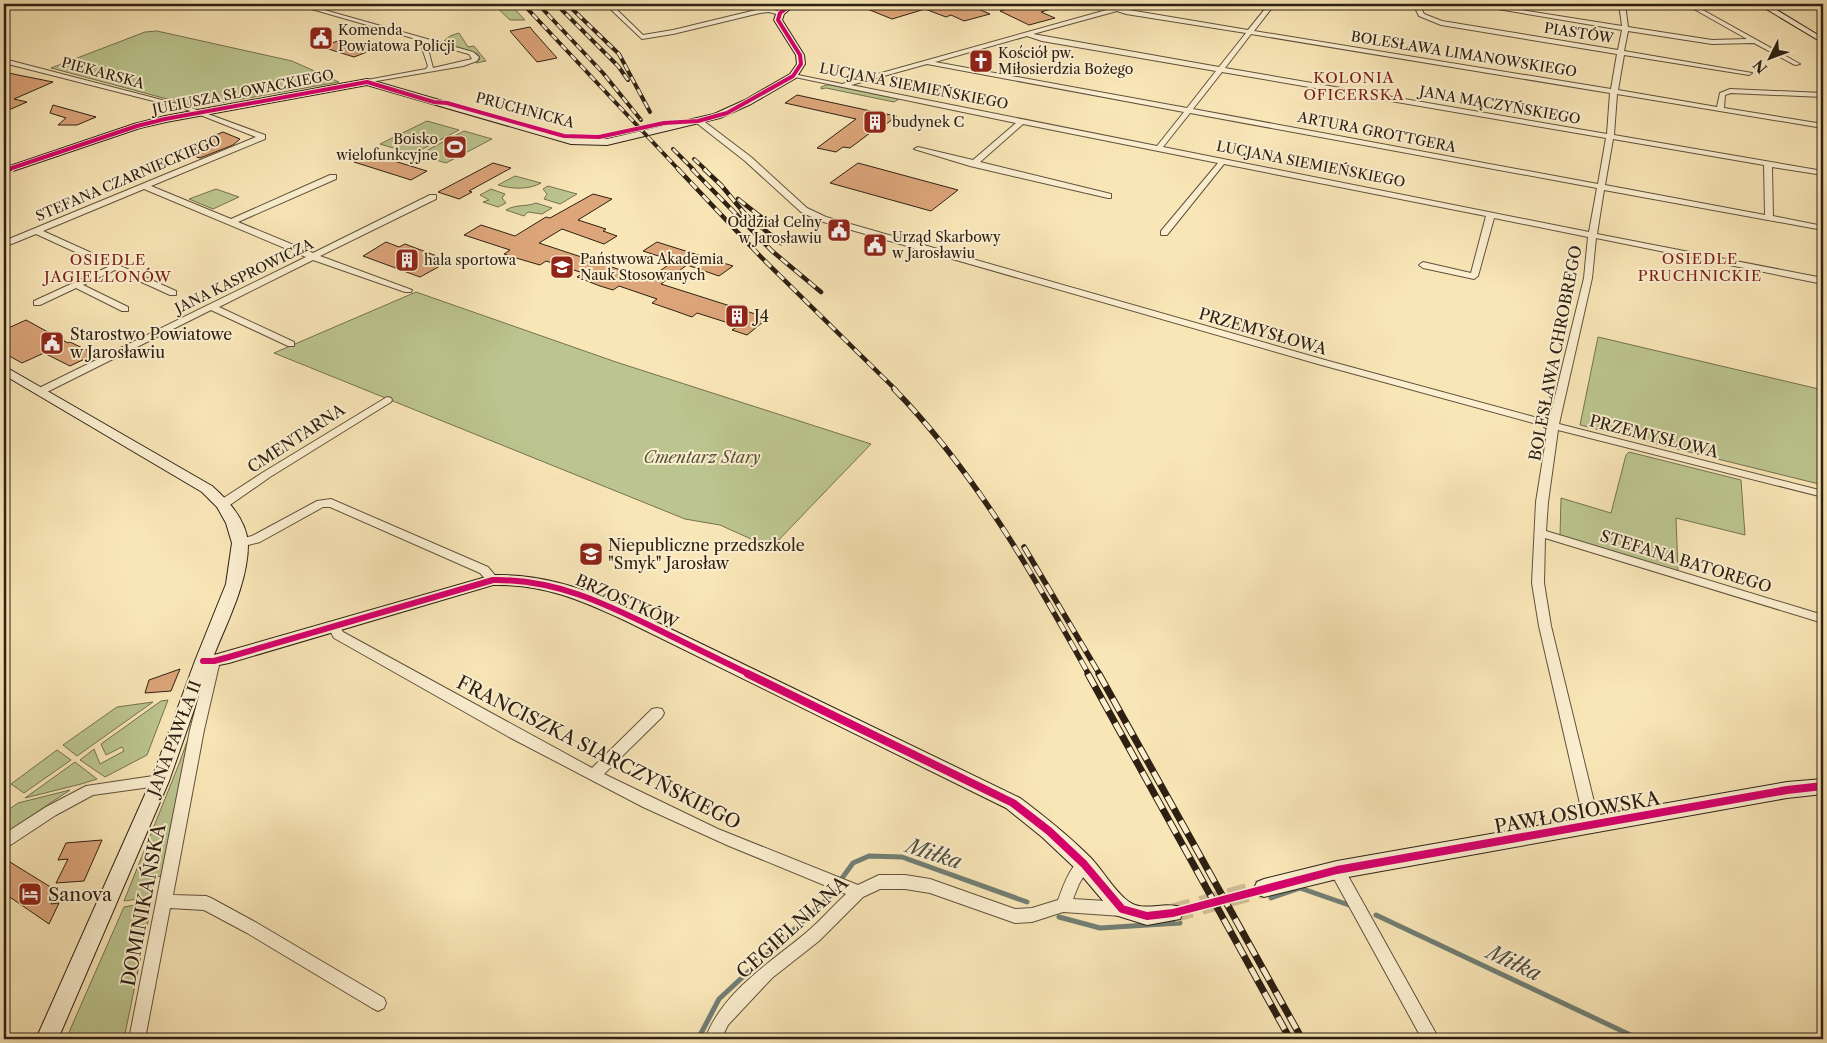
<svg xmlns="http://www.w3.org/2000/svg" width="1827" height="1043" viewBox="0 0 1827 1043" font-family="'Libre Caslon Text',serif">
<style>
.green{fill:#bcc58f;stroke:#747251}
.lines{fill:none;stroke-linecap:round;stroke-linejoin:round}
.stream{stroke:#717f74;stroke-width:5}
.building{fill:#dda57a;stroke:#2d2013}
.secondary-tunnel{stroke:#d0be96;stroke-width:19;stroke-dasharray:19 10;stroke-linecap:butt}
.street-casing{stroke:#60523c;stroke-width:2}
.secondary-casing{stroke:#2d2013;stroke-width:2}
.street{fill:#fbefd0;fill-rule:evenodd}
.secondary{fill:#fbefd0;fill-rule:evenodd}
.rail-far3-casing{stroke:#2d2013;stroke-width:4}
.rail-far2-casing{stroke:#2d2013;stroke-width:4.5}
.rail-far1-casing{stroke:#2d2013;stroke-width:5.5}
.rail-casing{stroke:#2d2013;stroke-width:7}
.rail-far3{stroke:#fbefd0;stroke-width:2.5;stroke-dasharray:7;stroke-linecap:butt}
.rail-far2{stroke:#fbefd0;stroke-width:3;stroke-dasharray:9;stroke-linecap:butt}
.rail-far1{stroke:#fbefd0;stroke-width:4;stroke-dasharray:11;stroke-linecap:butt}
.rail{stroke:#fbefd0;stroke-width:5;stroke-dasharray:14;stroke-linecap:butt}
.cycleway-far3-casing{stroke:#fbefd0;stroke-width:5.5}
.cycleway-far2-casing{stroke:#fbefd0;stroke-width:8}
.cycleway-far1-casing{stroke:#fbefd0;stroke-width:9}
.cycleway-casing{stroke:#fbefd0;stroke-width:11}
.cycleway-far3{stroke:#d6006c;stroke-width:4}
.cycleway-far2{stroke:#d6006c;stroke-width:5}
.cycleway-far1{stroke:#d6006c;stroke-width:6}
.cycleway{stroke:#d6006c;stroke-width:8}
.labels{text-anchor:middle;stroke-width:4;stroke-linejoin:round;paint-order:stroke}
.far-poi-label{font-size:14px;fill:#2d2013;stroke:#fbefd0;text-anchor:start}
.far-street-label{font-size:14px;fill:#2d2013;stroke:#fbefd0}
.far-neighbourhood-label{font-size:15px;letter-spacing:1px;fill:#7a1f14;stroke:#fbefd0}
.poi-label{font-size:16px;fill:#2d2013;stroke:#fbefd0;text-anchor:start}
.street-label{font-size:16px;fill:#2d2013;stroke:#fbefd0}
.park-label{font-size:16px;font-style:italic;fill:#585238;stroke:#fbefd0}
.near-street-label{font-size:19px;fill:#2d2013;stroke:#fbefd0}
.near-poi-label{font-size:19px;fill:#2d2013;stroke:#fbefd0;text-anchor:start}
.near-water-label{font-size:21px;font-style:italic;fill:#4f4f44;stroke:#fbefd0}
</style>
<rect width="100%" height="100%" fill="#f9e6b7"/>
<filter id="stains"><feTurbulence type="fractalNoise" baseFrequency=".004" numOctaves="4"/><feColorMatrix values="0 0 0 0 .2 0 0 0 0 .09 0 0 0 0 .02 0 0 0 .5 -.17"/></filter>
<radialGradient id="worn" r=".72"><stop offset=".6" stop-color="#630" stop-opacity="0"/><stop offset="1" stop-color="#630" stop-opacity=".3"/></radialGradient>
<g class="green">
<polygon points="493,4 510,4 525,20 510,20"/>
<polygon points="157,31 292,61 339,82 197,107 51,68 145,32"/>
<polygon points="459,33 468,47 474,46 486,61 476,63 480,59 478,54 450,45 444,41 450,36"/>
<polygon points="826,85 830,85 899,99 894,102 826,88 821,89 821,87"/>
<polygon points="427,121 459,130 413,154 380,144"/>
<polygon points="464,131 492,139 446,163 418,155"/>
<path d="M515,176L541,183C529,190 511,189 498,185Z"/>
<polygon points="548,186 577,194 560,204 544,199 547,194 543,189"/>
<polygon points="216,189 239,197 213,209 189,199"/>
<polygon points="491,189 505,194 502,198 506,203 498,207 483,202 489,200 480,195"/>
<path d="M536,203L552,208L542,214L528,212L524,216L506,210C516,204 526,207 536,203Z"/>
<polygon points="416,292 616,362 871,444 771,548 720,525 685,519 274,353"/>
<polygon points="1598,337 1823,390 1823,485 1580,425"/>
<polygon points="1629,452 1741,480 1745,535 1676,518 1678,571 1560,536 1561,498 1611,513 1626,455"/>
<polygon points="203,697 178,790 161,876 156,877 153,897 124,901 179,764"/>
<polygon points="168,700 147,755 105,777 80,760 94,749 100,764 124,751 122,747 106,755 101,744 161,701"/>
<polygon points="153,702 77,756 63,745 117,707"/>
<polygon points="57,750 71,760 24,793 11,784"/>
<polygon points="75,762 97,779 81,784 25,798"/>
<polygon points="70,790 4,834 4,813 18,803"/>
<polygon points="152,902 124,1039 66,1039 124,907"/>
</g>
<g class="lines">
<g class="stream">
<polyline points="840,881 853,863 869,856 902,857 1027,902"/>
<polyline points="1271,898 1300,888 1349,905"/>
<polyline points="1376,915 1639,1039"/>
<polyline points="1059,917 1100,928 1180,923"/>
<polyline points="698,1039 719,999 831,895"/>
</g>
</g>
<g class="building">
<polygon points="855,4 967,4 990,14 964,21 951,15 946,17 925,9 892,19"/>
<polygon points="1029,4 1058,4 1058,7 1041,12 1055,18 1029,25 1000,11"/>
<polygon points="530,27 534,32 557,58 537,62 510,31"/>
<polygon points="340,40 372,50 354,57 322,47"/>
<polygon points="4,72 18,75 53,82 14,99 27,102 4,112"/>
<polygon points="797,95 880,113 897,116 885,125 882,124 850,148 843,147 836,152 817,148 856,119 785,103"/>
<polygon points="53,105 96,117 77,125 58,125 66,118 50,113"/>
<polygon points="223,132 240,139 233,145 200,158 191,155 184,148"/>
<polygon points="371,154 427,171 411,180 354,162"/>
<polygon points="493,163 511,168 469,191 472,192 459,199 438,192"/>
<polygon points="858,163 958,190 931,211 830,183"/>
<polygon points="593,194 612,199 578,220 606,229 603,231 617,236 604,244 562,229 539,243 648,279 674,261 643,251 657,242 733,266 719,276 687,265 661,284 768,318 747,335 732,330 738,326 697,313 692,317 678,312 652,303 657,299 619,286 613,290 600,286 577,277 583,273 546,261 540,265 516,258 504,254 510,250 464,235 481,225 515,236 546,217 550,218"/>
<polygon points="386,242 399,247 405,244 442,258 434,263 442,265 420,277 363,256"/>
<polygon points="26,320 68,343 70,342 95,354 70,366 44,353 22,363 4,353 4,330"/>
<polygon points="180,669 171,691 145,693 149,680"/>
<polygon points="102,840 84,881 56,883 68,859 58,860 66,843"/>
<polygon points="10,862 57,891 51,904 59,903 49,924 4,893 4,866"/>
</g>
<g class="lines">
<polyline class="secondary-tunnel" points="1173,913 1264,888"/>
<g class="street-casing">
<g id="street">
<path d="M294,4H303L473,52L479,57L477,61L463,66L365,83V81L367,80L426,69L428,66L421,45L423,41ZM428,43L469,54L472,59L433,68L427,45Z"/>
<polygon points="605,4 611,4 643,35 673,30 760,9 769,8 783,13 780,15 769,12 760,13 673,34 642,39"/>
<path d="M1098,4H1106L1117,7L1138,4L1123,9L1248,30L1269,4H1275L1254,31L1611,89L1617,54L1441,25L1419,16L1416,10L1421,4H1427L1422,10L1424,14L1442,21L1618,50L1622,30L1486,7L1489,5L1622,26L1619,4H1625L1628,27L1712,40L1747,39L1685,4H1692L1800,64L1795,65L1754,43L1712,44L1628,31L1624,51L1752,73L1749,75L1624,55L1618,90L1717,107L1720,93L1730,89L1823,93V97L1731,93L1725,95L1724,108L1823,124V128L1617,94L1614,135L1823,171V175L1772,167L1773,216L1823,226V230L1604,190L1597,234L1823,278V284L1596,238L1592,278L1559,424L1823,491V497L1558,430L1548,502L1546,531L1823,615V623L1545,538L1544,583L1551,626L1595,806L1605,823L1603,827C1591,831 1586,817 1581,808L1539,626L1532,583L1536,502L1548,427L1318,364L820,221L801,212L745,161L694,121L701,119L751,157L807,208L826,217L1325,360L1549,421L1584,278L1588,237L1494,218L1478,276L1474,279L1423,268L1419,265L1423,262L1471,273L1486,216L1224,164L1167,235H1161V231L1218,163L1023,124L980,162L1111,194V198H1108L970,166L914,149L918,147L973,160L1016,123L790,76L793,74L842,84L1110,9ZM1117,11L1126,14L1246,33L1219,67L1033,34ZM1251,34L1610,93L1607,134L1225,68ZM1027,36L1042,41L1216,71L1187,108L935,62ZM927,64L1184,112L1157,146L851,85ZM1222,72L1606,138L1598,184L1193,109ZM1190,113L1597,188L1589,232L1163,147ZM1613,139L1764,165L1765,215L1605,185Z"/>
<polygon points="4,59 189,107 265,135 265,139 151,186 231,219 330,175 336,175 336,179 238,222 313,253 430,195 436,195 436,199 320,256 412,290 411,292 405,292 313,260 219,307 294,342 294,346 288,346 211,310 45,393 37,393 36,391 37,389 306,257 144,189 43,231 176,291 176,295 170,295 115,270 83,285 128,307 128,311 122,311 76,288 40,305 34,305 34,301 108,267 36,234 4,247 4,241 256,137 185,109 4,63"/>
<polygon points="387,397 391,398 392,400 391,402 270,477 227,507 219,507 217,504 219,501 262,473"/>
<polygon points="331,499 488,567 499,580 497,583 489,583 480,573 330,507 323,507 260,542 240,547 234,543 236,540 252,536 317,501"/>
<path d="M334,623L338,624L343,632L592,768L652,709L657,708L662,709L664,713L662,717L604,774L718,829L858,885L879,875H905L930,879L1015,909L1032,908L1058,900C1063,888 1073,854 1089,860L1091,864L1079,884L1073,899L1122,902L1127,904L1130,909L1127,914L1122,916L1063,912L1032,922L1015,923L930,893L905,889H880L863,897L819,941L772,978L728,1025L721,1039H705C723,991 770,963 807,932C821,920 833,906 846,894L729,846L643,807L509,737L334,638L328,627L330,624Z"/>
<polygon points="214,656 218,658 220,661 204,730 173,895 206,896 211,898 257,923 384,998 386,1003 384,1008 378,1011 372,1008 247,933 204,910 170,908 145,1039 129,1039 190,730 208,661 210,658"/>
<polygon points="160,775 165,777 167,781 165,785 93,795 56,815 9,846 4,848 4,834 46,807 86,786"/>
<polygon points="1337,864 1342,865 1439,1039 1422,1039 1332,875 1330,870 1332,865"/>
</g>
</g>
<g class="secondary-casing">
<g id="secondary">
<polygon points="787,4 796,4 784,14 782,20 804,55 805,64 796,78 751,104 720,118 607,145 571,144 367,85 166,122 140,128 4,174 4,168 134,124 165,116 367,79 574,139 607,139 714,114 745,100 790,74 797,64 796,55 774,20 777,11"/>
<polygon points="1758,4 1767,4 1823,38 1823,43"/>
<path d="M4,366L212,486C228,500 247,521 248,544C248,582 228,620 214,655L493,575C538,574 578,586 619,604L1020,798C1044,816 1068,835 1090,857C1102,869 1115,892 1128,901C1143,913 1164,901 1180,907L1183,913L1180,919L1147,925L1115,915L1077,870L1042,837L1006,808L626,621C581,600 544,584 493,585L229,663L209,667L169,781L58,1039H36L151,781L195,661L226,584L232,543L226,523L217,507L202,492L4,375Z"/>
<polygon points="1823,779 1823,794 1787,798 1337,879 1264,897 1257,894 1254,888 1257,882 1264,879 1337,861 1787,782"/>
</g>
</g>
<use href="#street" class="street"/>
<use href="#secondary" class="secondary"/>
<g class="rail-far3-casing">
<g id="rail-far3">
<polyline points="523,4 679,170"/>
<polyline points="538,4 603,73 641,120"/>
<polyline points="556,4 618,66 628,80"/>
<polyline points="567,4 619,54 650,112"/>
<polyline points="673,149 694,170"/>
<polyline points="694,159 706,170"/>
</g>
</g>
<g class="rail-far2-casing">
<g id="rail-far2">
<polyline points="678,169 761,257 896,390"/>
<polyline points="692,169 772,251 821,292"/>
<polyline points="704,169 721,185 745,214"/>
<polyline points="738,199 771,225"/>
<polyline points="742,212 781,243"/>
</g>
</g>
<g class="rail-far1-casing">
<g id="rail-far1">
<path d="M894,389C975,472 1033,574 1089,675"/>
<polyline points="1024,547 1100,675"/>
</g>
</g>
<g class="rail-casing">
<g id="rail">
<polyline points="1088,674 1290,1039"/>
<polyline points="1099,674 1302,1039"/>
</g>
</g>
<use href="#rail-far3" class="rail-far3"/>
<use href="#rail-far2" class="rail-far2"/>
<use href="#rail-far1" class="rail-far1"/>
<use href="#rail" class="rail"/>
<g class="cycleway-far3-casing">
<polyline id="cycleway-far3" points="6,170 137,126 165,119 367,82 434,102 447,103 564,136 599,137 664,123 698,121 727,113 793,76 801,64 800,55 778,20 780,13 792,4"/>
</g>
<g class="cycleway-far2-casing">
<polyline id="cycleway-far2" points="4,171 10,169"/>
</g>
<g class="cycleway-far1-casing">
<path id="cycleway-far1" d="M203,661H214L229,657L493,580C555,579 604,603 659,630C689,645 720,660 751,675"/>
</g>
<g class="cycleway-casing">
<polyline id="cycleway" points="748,674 1013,803 1049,831 1084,864 1122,909 1147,916 1173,913 1337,870 1787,790 1823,786"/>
</g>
<use href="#cycleway-far3" class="cycleway-far3"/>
<use href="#cycleway-far2" class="cycleway-far2"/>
<use href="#cycleway-far1" class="cycleway-far1"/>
<use href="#cycleway" class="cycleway"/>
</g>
<defs>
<g id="civic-square" transform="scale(1.25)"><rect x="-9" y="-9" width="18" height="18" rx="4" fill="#8f2418" stroke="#fbefd0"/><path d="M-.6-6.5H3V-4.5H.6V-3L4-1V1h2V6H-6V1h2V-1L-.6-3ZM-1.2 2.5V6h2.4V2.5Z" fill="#fff"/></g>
<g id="church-square" transform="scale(1.25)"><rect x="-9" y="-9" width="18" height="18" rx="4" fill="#8f2418" stroke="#fbefd0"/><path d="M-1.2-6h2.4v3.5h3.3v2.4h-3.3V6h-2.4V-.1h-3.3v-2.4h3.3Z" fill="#fff"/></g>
<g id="building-square" transform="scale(1.25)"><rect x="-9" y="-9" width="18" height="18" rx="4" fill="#8f2418" stroke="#fbefd0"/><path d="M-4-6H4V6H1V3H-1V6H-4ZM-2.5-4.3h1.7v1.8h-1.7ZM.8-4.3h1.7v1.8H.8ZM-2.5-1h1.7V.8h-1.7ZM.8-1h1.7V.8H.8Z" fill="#fff"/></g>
<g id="stadium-square" transform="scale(1.25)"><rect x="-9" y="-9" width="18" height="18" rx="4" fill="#8f2418" stroke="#fbefd0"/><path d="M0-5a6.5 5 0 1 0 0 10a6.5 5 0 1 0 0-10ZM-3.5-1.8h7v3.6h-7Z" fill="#fff"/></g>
<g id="university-square" transform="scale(1.25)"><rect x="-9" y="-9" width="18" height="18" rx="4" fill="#8f2418" stroke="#fbefd0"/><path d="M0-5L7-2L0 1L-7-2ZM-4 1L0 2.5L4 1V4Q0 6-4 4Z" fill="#fff"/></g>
<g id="school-square" transform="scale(1.25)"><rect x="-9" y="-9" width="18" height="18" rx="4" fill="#8f2418" stroke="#fbefd0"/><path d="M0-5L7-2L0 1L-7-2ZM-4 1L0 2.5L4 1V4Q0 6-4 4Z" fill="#fff"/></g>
<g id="hotel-square" transform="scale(1.25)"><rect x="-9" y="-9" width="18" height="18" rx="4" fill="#8f2418" stroke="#fbefd0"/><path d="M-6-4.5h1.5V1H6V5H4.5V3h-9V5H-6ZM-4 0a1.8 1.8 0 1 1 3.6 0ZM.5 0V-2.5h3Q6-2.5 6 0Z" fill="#fff"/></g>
</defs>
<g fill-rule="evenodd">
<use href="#civic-square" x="321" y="38"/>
<use href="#church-square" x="981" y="61"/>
<use href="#building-square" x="875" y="122"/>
<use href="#stadium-square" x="455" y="147"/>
<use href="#civic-square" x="839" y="230"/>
<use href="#civic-square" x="875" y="245"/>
<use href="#building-square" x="407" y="260"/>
<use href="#university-square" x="562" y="267"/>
<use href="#building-square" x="737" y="316"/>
<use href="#civic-square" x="52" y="343"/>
<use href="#school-square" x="591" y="554"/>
<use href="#hotel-square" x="30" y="894"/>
</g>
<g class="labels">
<g class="far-poi-label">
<text x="338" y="35">Komenda<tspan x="338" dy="16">Powiatowa Policji</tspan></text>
<text x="998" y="58">Kościół pw.<tspan x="998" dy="16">Miłosierdzia Bożego</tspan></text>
<text x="892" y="127">budynek C</text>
<text x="438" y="144" text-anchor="end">Boisko<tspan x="438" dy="16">wielofunkcyjne</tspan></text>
<text x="822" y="227" text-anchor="end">Oddział Celny<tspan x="822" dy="16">w Jarosławiu</tspan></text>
<text x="892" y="242">Urząd Skarbowy<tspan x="892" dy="16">w Jarosławiu</tspan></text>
<text x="580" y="264">Państwowa Akademia<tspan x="580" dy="16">Nauk Stosowanych</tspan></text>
<text x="424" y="265">hala sportowa</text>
</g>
<g class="far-street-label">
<text transform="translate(1579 33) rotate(9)" y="5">PIASTÓW</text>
<text transform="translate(1464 54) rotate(9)" y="5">BOLESŁAWA LIMANOWSKIEGO</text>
<text transform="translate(103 73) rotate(15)" y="5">PIEKARSKA</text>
<text transform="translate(914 86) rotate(11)" y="5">LUCJANA SIEMIEŃSKIEGO</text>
<text transform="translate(243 92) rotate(-11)" y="5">JULIUSZA SŁOWACKIEGO</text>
<text transform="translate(1500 105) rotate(10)" y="5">JANA MĄCZYŃSKIEGO</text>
<text transform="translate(525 110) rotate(15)" y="5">PRUCHNICKA</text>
<text transform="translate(1377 132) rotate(11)" y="5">ARTURA GROTTGERA</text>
<text transform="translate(1311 164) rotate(11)" y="5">LUCJANA SIEMIEŃSKIEGO</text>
<text transform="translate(128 178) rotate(-23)" y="5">STEFANA CZARNIECKIEGO</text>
<text transform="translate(244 276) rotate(-26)" y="5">JANA KASPROWICZA</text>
</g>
<g class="far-neighbourhood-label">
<text x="1354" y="83">KOLONIA<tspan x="1354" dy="17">OFICERSKA</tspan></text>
<text x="1700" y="264">OSIEDLE<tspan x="1700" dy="17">PRUCHNICKIE</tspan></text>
<text x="108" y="265">OSIEDLE<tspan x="108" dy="17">JAGIELLONÓW</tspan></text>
</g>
<g class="poi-label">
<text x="754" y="322">J4</text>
<text x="70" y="340">Starostwo Powiatowe<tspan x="70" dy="18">w Jarosławiu</tspan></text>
<text x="608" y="551">Niepubliczne przedszkole<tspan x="608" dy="18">"Smyk" Jarosław</tspan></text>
</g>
<g class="street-label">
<text transform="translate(1263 331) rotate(16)" y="6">PRZEMYSŁOWA</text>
<text transform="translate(1555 353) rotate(-79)" y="6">BOLESŁAWA CHROBREGO</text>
<text transform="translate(1654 436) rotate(14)" y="6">PRZEMYSŁOWA</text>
<text transform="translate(296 438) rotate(-33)" y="6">CMENTARNA</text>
<text transform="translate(1686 561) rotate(17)" y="6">STEFANA BATOREGO</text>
<text transform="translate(627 601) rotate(24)" y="6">BRZOSTKÓW</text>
<text transform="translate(174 738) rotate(-69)" y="6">JANA PAWŁA II</text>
</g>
<g class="park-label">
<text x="702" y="463">Cmentarz Stary</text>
</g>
<g class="near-street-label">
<text transform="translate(599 752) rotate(27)" y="7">FRANCISZKA SIARCZYŃSKIEGO</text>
<text transform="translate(1577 812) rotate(-10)" y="7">PAWŁOSIOWSKA</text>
<text transform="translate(143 905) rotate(-79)" y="7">DOMINIKAŃSKA</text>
<text transform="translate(792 927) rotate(-42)" y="7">CEGIELNIANA</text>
</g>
<g class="near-poi-label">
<text x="48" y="901">Sanova</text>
</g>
<g class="near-water-label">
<text transform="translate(934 854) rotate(18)" y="7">Miłka</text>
<text transform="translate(1514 963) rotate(25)" y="7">Miłka</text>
</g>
</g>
<rect width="1827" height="1043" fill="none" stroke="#f9e6b7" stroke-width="20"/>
<rect x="5" y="5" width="1817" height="1033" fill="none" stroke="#2d2013" stroke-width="2.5"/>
<rect x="10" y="10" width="1807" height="1023" fill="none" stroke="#2d2013"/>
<g transform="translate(1770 58) rotate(228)" stroke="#fbefd0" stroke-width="4" paint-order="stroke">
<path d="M0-4L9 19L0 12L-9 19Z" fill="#2d2013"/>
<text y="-8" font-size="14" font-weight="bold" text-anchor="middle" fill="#2d2013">N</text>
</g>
<rect width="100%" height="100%" filter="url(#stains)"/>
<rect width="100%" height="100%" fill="url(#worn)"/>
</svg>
